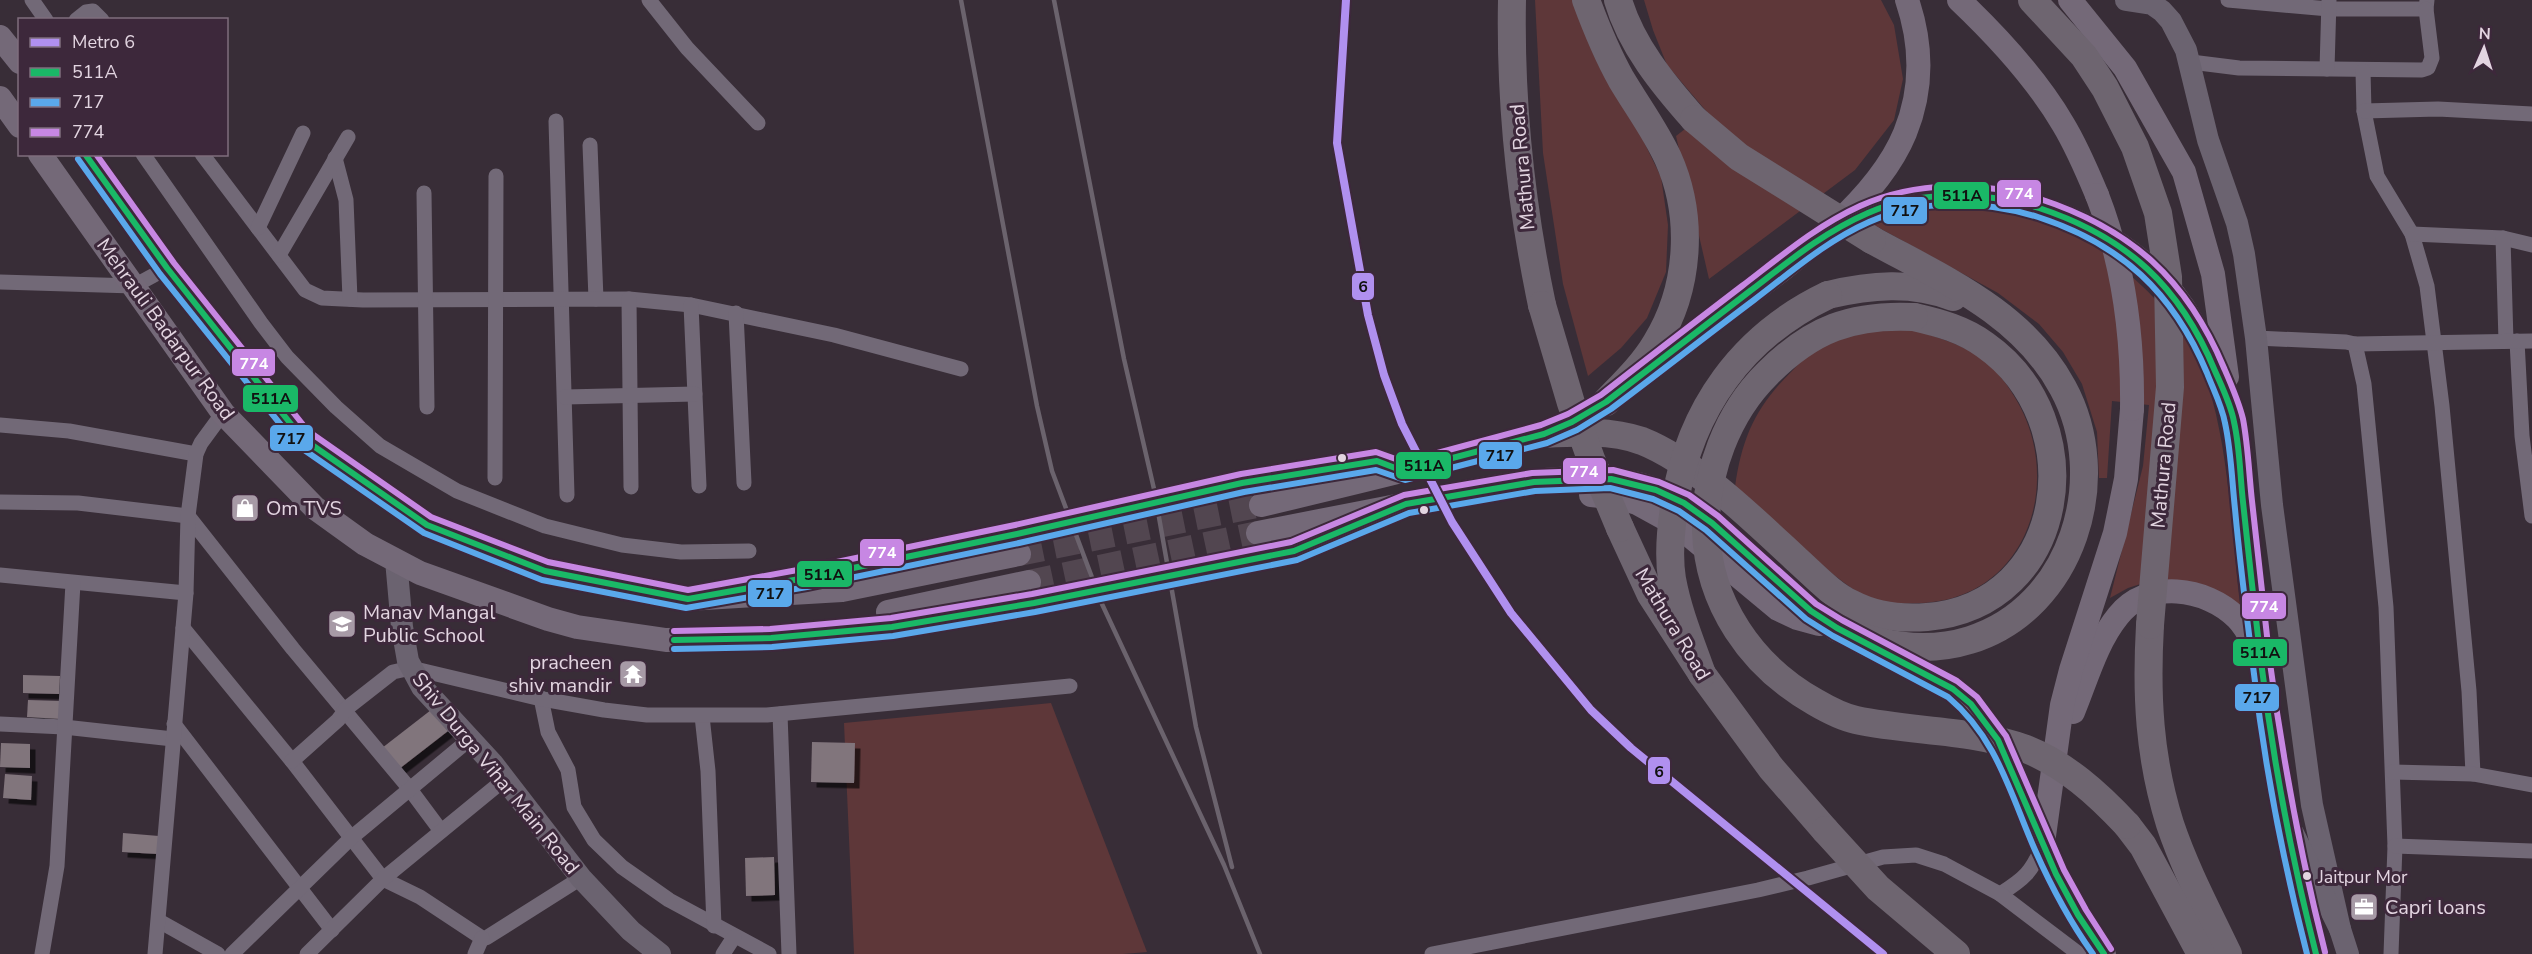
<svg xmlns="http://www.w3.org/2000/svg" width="2532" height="954" viewBox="0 0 2532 954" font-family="'Nunito Sans',sans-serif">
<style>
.green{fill:#5e3739}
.building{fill:#81747c;filter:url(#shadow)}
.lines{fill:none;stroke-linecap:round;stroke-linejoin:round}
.primary-tunnel{stroke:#524650;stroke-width:24;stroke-dasharray:24 12;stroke-linecap:butt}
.street{stroke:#726977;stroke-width:15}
.secondary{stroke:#6b6370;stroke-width:22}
.primary{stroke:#746978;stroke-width:24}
.highway{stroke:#6e6570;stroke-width:28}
.rail{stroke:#6b636d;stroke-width:4.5}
.primary-bridge{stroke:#746978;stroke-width:24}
.highway-bridge{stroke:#6e6570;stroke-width:28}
.bus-1-casing{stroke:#3d283b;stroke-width:10}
.bus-2-casing{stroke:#3d283b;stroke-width:10}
.bus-3-casing{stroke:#3d283b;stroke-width:10}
.bus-1{stroke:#1ab867;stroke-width:6}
.bus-2{stroke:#5aa8eb;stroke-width:6}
.bus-3{stroke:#c787e3;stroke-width:6}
.metro-1-casing{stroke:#3d283b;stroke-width:12}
.metro-1{stroke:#b090ef;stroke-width:8}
.bus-dot{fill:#e3d5e1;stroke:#3d283b;stroke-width:2}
.labels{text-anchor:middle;stroke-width:6;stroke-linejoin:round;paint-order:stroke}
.bus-label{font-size:18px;fill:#e3d5e1;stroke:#3d283b;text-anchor:start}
.street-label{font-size:20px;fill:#e3d5e1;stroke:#3d283b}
.poi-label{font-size:20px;fill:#e3d5e1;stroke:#3d283b;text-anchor:start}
.line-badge{stroke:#3d283b;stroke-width:2}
.badge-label{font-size:16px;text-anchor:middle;font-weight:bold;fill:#fff}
.pale-badge-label{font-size:16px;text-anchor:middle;font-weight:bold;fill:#111}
</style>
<defs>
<filter id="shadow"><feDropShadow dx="5.5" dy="5.5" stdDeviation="0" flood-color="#0009"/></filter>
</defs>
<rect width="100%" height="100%" fill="#382d37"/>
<g class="green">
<polygon points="1535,0 1575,0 1661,177 1668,225 1666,272 1647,318 1621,348 1588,376 1563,284 1543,153"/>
<polygon points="1644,0 1881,0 1894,25 1903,79 1894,120 1855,170 1709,279 1676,136 1707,112 1667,65 1653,30"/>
<path d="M1948,207C1993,209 2043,216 2084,238C2093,243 2101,251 2109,257C2151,291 2192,332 2208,385C2229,451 2232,535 2240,605L2218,592L2147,582L2128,588L2110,598L2143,466L2149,405L2112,401L2107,478H2099L2097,432L2082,384L2063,352L2039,324L1998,293L1874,225L1913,212Z"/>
<path d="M1906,328C1930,335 1957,342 1978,356C1993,366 2005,381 2014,396C2066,479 2028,599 1921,603C1904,604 1883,604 1867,597C1844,585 1825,568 1806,550C1782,529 1758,508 1735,487C1742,437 1756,406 1793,370C1798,365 1803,358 1809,354C1837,336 1874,330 1906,328Z"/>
<polygon points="1051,703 1147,952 1123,954 854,954 844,723"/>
</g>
<g class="building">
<polygon points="23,675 60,676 59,694 23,693"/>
<polygon points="28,700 62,701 61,719 27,717"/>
<polygon points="431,710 448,731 399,769 382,748"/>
<polygon points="812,742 855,743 854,783 811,782"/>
<polygon points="1,743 30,744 30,768 0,767"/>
<polygon points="5,774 32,776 31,800 3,798"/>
<polygon points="123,833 159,836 158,854 122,852"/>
<polygon points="774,857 775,895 746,896 745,858"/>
</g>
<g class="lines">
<g class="primary-tunnel">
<polyline points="1017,534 1242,483"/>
<polyline points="1019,554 1261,505"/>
<polyline points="1029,582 1258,533"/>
<polyline points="1034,603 1264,557"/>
</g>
<g class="street">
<polyline points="32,0 46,20"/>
<polyline points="649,0 687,48 758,123"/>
<polyline points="2228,0 2329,9 2426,9 2427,0"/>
<polyline points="76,20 86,12 93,11 102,20"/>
<polyline points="2191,62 2239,68 2422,70 2428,68 2432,58 2426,9"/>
<polyline points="2327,69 2329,0"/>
<polyline points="2363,71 2364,111 2377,176 2412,234 2427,286 2442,406 2469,691 2473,774"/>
<polyline points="2364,111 2438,109 2532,114"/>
<polyline points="556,121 567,495"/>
<polyline points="590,145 596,299"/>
<polyline points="143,154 261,323 287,357 336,407 380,446 457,491 545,526 622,545 681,552 749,551"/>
<polyline points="202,154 305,290 322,298 363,300 629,299 691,305 834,335 961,369"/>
<polyline points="335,158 346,200 350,299"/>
<polyline points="424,193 427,407"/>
<polyline points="258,228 303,133"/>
<polyline points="2412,234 2503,238 2532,245"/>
<polyline points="2503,238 2506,341"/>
<polyline points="279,255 348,137"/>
<polyline points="0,282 134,286 167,268"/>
<polyline points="629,299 631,487"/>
<polyline points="691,305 699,486"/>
<polyline points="736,313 744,483"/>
<polyline points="2256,338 2346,342 2355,344 2364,384 2386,607 2395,846 2391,954"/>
<polyline points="2517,341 2522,436 2532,516"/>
<polyline points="2355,344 2532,341"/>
<polyline points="565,397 695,394"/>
<polyline points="0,425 69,431 196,454"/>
<polyline points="495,478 496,176"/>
<polyline points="0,502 78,503 188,516 293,649 409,788 441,831"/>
<polyline points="0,575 186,593"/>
<polyline points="183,628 292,761 383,879 420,897 482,938 486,938 581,878"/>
<polyline points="541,698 548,732 568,770 574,807 594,840 622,867 669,900 769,954"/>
<polyline points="780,714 789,954"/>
<polyline points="702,716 708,771 714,926"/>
<polyline points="0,724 64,727 173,739"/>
<polyline points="174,724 332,930"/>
<polyline points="292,761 338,720 347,708 393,672 411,668 537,698 604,710 647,715 767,715 1070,686"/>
<polyline points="2393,772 2473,774 2532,785"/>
<polyline points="2395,846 2532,851"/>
<path d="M2000,894C2024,879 2032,872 2043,845"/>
<polyline points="159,921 218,954"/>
<polyline points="42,954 57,866 73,583"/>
<polyline points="155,954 186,593 188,516 196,454 201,443 223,413"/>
<polyline points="232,954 351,838 470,739"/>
<polyline points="307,954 383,879 505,779"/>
<polyline points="475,954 482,938"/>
<polyline points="723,954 734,937"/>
<polyline points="1432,954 1758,890 1808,878 1883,857 1916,855 1944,864 2000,894 2079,954"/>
</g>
<g class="secondary">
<polyline points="2126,0 2152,4 2162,11 2171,21 2186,50 2208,140 2237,223 2244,254 2256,338 2272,505 2312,805 2340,929"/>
<polyline points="396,560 402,627 408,661 422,687 493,764 581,878 631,931 660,954"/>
<polyline points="2293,833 2340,929 2348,954"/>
</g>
<g class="primary">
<path d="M1959,0C1998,37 2036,78 2063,124C2077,147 2087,171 2097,195"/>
<polyline points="2070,0 2125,68 2184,172 2213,274 2227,377"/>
<polyline points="0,37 20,62"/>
<polyline points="0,98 20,126"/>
<polyline points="40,154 223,413 315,508 365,544 420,573 548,619 577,627 666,640 771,638 892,627 1034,603"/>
<polyline points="85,154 167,268 302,438 427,525 545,571 688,599 842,590 1019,554"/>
<path d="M1817,240C1888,197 1941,187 2023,204C2084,216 2148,255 2183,307C2197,328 2208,352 2217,375C2223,389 2230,405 2234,420C2239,443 2239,467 2242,490C2248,546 2254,601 2261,657C2274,757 2289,856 2316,954"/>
<polyline points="1242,483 1377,461 1403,471"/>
<polyline points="1591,495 1619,498 1637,503 1677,525 1778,609 1797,618 1819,624"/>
<path d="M1261,505C1329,489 1396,473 1464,455C1491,448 1521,443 1547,433C1606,408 1655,366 1705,327C1771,277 1873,211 1905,133C1923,89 1922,44 1907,0"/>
<path d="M1258,533C1308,523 1357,514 1406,504C1478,490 1587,462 1657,490C1717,514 1760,570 1810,610C1848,640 1909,666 1953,689C2004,725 2019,791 2043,846C2060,884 2079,920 2104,954"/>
<polyline points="1264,557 1294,551 1365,522"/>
<polyline points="787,581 1017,534"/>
<polyline points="888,612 1029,582"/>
<path d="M2073,712C2086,681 2096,643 2118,616C2147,579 2206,587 2237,618C2246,627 2251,638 2257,649"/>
<polyline points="2043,843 2062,705 2071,670 2115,533 2126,479 2132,409"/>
</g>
<g class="highway">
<path d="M1512,0C1510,102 1521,205 1542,305"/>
<path d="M1586,0C1596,27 1607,54 1621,79C1637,106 1655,130 1668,158C1694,216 1690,288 1656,343C1643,365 1624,383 1606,402"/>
<path d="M1618,0C1631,45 1663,84 1694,119"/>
<path d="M1828,295C1870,285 1912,281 1953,297"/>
<path d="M1544,434C1575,432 1612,430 1642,441C1695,462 1754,520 1796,559C1814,575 1831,594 1852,604C1875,616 1902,619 1927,617C2069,605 2093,421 1985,345C1963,329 1940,323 1914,317"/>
<polyline points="1620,528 1651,595 1702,674 1771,768 1825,830"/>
<path d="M2150,625C2146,695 2149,757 2170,824C2185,869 2208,912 2228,954"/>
<path d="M1837,628C1880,646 1925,654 1970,640C2073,608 2112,478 2063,388C2023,313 1943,279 1872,240"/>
<polyline points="2127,825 2143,846 2201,954"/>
</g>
<g class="rail">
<polyline points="961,0 1037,406 1052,471 1102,604 1224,865 1260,954"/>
<polyline points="1054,0 1124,359 1154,489 1196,727 1232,867"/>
</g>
<path class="primary-bridge" d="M2097,195C2124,264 2133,335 2132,409"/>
<g class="highway-bridge">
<polyline points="2032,0 2084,56 2105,88 2135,147 2158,213 2168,277 2170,387 2150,625"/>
<polyline points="1694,119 1739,157 1872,240"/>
<polyline points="1542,305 1571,403 1591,459 1620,528"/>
<path d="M1914,317C1852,314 1812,329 1768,373C1727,413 1705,473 1706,530C1708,603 1751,666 1815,702C1827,709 1842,717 1856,720C1912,732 1971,729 2026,749C2066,765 2097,793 2127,825"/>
<path d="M1702,674C1691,643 1678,612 1672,579C1668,554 1671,526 1675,502C1690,409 1742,336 1828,295"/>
<polyline points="1825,830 1878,888 1956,954"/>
</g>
<g class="bus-1-casing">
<g id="bus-1">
<path d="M85,154L167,268L302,438L427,525L545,571L688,599L805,578L1017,534L1242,483L1377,461L1403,471L1544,434L1572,422L1606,402C1654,365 1702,328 1750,291C1788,262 1824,232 1868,213C1920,190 1985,191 2039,208C2127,237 2180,286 2215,371C2222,387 2231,405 2234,422C2240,448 2240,476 2243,502C2249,558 2255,614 2262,669C2274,766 2292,860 2316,954"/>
<polyline points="674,640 771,638 892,627 1034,603 1294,551 1406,504 1534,482 1611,479 1656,490 1684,503 1712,523 1811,611 1837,628 1953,689 1971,704 1998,740 2056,874 2078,915 2104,954"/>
</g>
</g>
<g class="bus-2-casing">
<g id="bus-2">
<path d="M78,159L160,274L297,445L424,533L542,580L686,608L807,587L1019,543L1244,492L1376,470L1405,480L1547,443L1577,430L1611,409C1659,373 1706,336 1754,300C1791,272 1826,241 1869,222C1921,199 1984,200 2038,217C2121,244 2173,292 2207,373C2213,389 2222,406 2225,423C2231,450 2232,481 2235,509C2240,564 2247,619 2254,674C2265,768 2283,861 2307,954"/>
<path d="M674,649L772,647L893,636L1035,612L1297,560L1409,513L1535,491L1610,488L1653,499L1679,511L1706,530L1806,619L1833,636L1948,697C1997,738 2010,793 2035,850C2051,886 2070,922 2093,954"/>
</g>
</g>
<g class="bus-3-casing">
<g id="bus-3">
<path d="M96,154L174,263L308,431L431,517L548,562L688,590L803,569L1015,525L1241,474L1376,452L1404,462L1541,425L1568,414L1601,395C1648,358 1695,322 1742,286C1780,257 1816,226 1860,206C1915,181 1983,181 2040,199C2131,229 2187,279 2224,368C2231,384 2239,402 2243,419C2248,445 2249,474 2252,501C2258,555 2264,609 2270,663C2283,761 2301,857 2325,952"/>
<polyline points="674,631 770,629 891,618 1032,594 1291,542 1404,495 1532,473 1613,470 1659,482 1689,495 1718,516 1816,604 1842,620 1957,681 1977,697 2006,736 2064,870 2086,910 2111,949"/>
</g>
</g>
<use href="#bus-1" class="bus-1"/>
<use href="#bus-2" class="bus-2"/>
<use href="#bus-3" class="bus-3"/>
<g class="metro-1-casing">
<polyline id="metro-1" points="1346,0 1337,143 1368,315 1384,375 1402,424 1452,522 1511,613 1591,710 1631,748 1883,954"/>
</g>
<use href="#metro-1" class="metro-1"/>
</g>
<defs>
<g id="shop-square" transform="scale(1.5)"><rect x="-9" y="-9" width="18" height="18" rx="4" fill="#a79aa6" stroke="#3d283b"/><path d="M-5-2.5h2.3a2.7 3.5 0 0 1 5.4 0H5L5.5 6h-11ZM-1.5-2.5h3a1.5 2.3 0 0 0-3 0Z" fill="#fff"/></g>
<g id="school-square" transform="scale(1.5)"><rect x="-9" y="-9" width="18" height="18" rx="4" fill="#a79aa6" stroke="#3d283b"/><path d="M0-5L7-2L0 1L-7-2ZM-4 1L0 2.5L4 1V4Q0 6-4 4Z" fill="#fff"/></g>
<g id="temple-square" transform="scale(1.5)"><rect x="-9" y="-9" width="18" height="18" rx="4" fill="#a79aa6" stroke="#3d283b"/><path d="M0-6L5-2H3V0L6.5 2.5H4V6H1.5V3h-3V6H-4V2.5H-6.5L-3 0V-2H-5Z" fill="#fff"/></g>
<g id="office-square" transform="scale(1.5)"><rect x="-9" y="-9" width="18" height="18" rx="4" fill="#a79aa6" stroke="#3d283b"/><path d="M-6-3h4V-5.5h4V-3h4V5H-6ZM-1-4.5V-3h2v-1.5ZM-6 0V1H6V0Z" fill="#fff"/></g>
</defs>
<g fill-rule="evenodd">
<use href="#shop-square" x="245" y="508"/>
<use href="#school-square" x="342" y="624"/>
<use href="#temple-square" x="633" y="674"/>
<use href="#office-square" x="2364" y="907"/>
</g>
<g class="bus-dot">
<circle cx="1342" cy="458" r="5"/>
<circle cx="1424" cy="510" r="5"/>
<circle cx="2307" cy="876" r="5"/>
</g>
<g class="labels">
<g class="bus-label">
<text x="2318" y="883">Jaitpur Mor</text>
</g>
<g class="street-label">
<text transform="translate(1522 167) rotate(-95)" y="7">Mathura Road</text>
<text transform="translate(166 329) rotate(54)" y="7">Mehrauli Badarpur Road</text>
<text transform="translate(2163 465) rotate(-85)" y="7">Mathura Road</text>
<text transform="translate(1673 624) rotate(59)" y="7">Mathura Road</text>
<text transform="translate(496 773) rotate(51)" y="7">Shiv Durga Vihar Main Road</text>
</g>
<g class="poi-label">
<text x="266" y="515">Om TVS</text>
<text x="363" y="619">Manav Mangal<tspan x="363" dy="23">Public School</tspan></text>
<text x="612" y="669" text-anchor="end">pracheen<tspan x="612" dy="23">shiv mandir</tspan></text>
<text x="2385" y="914">Capri loans</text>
</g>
</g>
<g class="line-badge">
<rect x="1996" y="179" width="46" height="29" rx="6" fill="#c787e3"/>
<rect x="1933" y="181" width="57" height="29" rx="6" fill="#1ab867"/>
<rect x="1882" y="196" width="46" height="29" rx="6" fill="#5aa8eb"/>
<rect x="1351" y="272" width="24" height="29" rx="6" fill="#b090ef"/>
<rect x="231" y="348" width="45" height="29" rx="6" fill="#c787e3"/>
<rect x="242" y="384" width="57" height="29" rx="6" fill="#1ab867"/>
<rect x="269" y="424" width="45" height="28" rx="6" fill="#5aa8eb"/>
<rect x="1478" y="441" width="45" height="29" rx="6" fill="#5aa8eb"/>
<rect x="1395" y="451" width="57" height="29" rx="6" fill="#1ab867"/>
<rect x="1562" y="457" width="45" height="28" rx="6" fill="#c787e3"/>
<rect x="859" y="538" width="46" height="29" rx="6" fill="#c787e3"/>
<rect x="796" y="560" width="57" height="28" rx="6" fill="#1ab867"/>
<rect x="747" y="579" width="46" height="29" rx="6" fill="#5aa8eb"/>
<rect x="2241" y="592" width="46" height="28" rx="6" fill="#c787e3"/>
<rect x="2232" y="638" width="56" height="29" rx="6" fill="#1ab867"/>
<rect x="2234" y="683" width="46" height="29" rx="6" fill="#5aa8eb"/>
<rect x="1647" y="756" width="24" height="29" rx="6" fill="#b090ef"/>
</g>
<g class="badge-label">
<text x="2019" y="199">774</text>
<text x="254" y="369">774</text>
<text x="1584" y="477">774</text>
<text x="882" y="558">774</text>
<text x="2264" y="612">774</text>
</g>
<g class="pale-badge-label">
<text x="1962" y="201">511A</text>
<text x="1905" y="216">717</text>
<text x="1363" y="292">6</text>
<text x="271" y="404">511A</text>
<text x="291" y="444">717</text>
<text x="1500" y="461">717</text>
<text x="1424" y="471">511A</text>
<text x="824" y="580">511A</text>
<text x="770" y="599">717</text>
<text x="2260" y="658">511A</text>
<text x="2257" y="703">717</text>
<text x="1659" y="777">6</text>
</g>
<rect x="18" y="18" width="210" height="138" fill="#3d283b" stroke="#7f6d7d" stroke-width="1.5"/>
<rect x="30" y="38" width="30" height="9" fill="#b090ef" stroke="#7f6d7d" stroke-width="1.5"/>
<text x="72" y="48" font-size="18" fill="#e3d5e1">Metro 6</text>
<rect x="30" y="68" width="30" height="9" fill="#1ab867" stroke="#7f6d7d" stroke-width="1.5"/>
<text x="72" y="78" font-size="18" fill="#e3d5e1">511A</text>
<rect x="30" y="98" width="30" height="9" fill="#5aa8eb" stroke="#7f6d7d" stroke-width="1.5"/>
<text x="72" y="108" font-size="18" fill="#e3d5e1">717</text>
<rect x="30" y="128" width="30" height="9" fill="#c787e3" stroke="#7f6d7d" stroke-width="1.5"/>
<text x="72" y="138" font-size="18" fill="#e3d5e1">774</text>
<g transform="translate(2484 48) rotate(3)" stroke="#3d283b" stroke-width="4.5" paint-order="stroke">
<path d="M0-4.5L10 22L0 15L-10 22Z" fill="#e3d5e1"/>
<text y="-9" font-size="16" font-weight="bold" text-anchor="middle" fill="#e3d5e1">N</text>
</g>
</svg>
